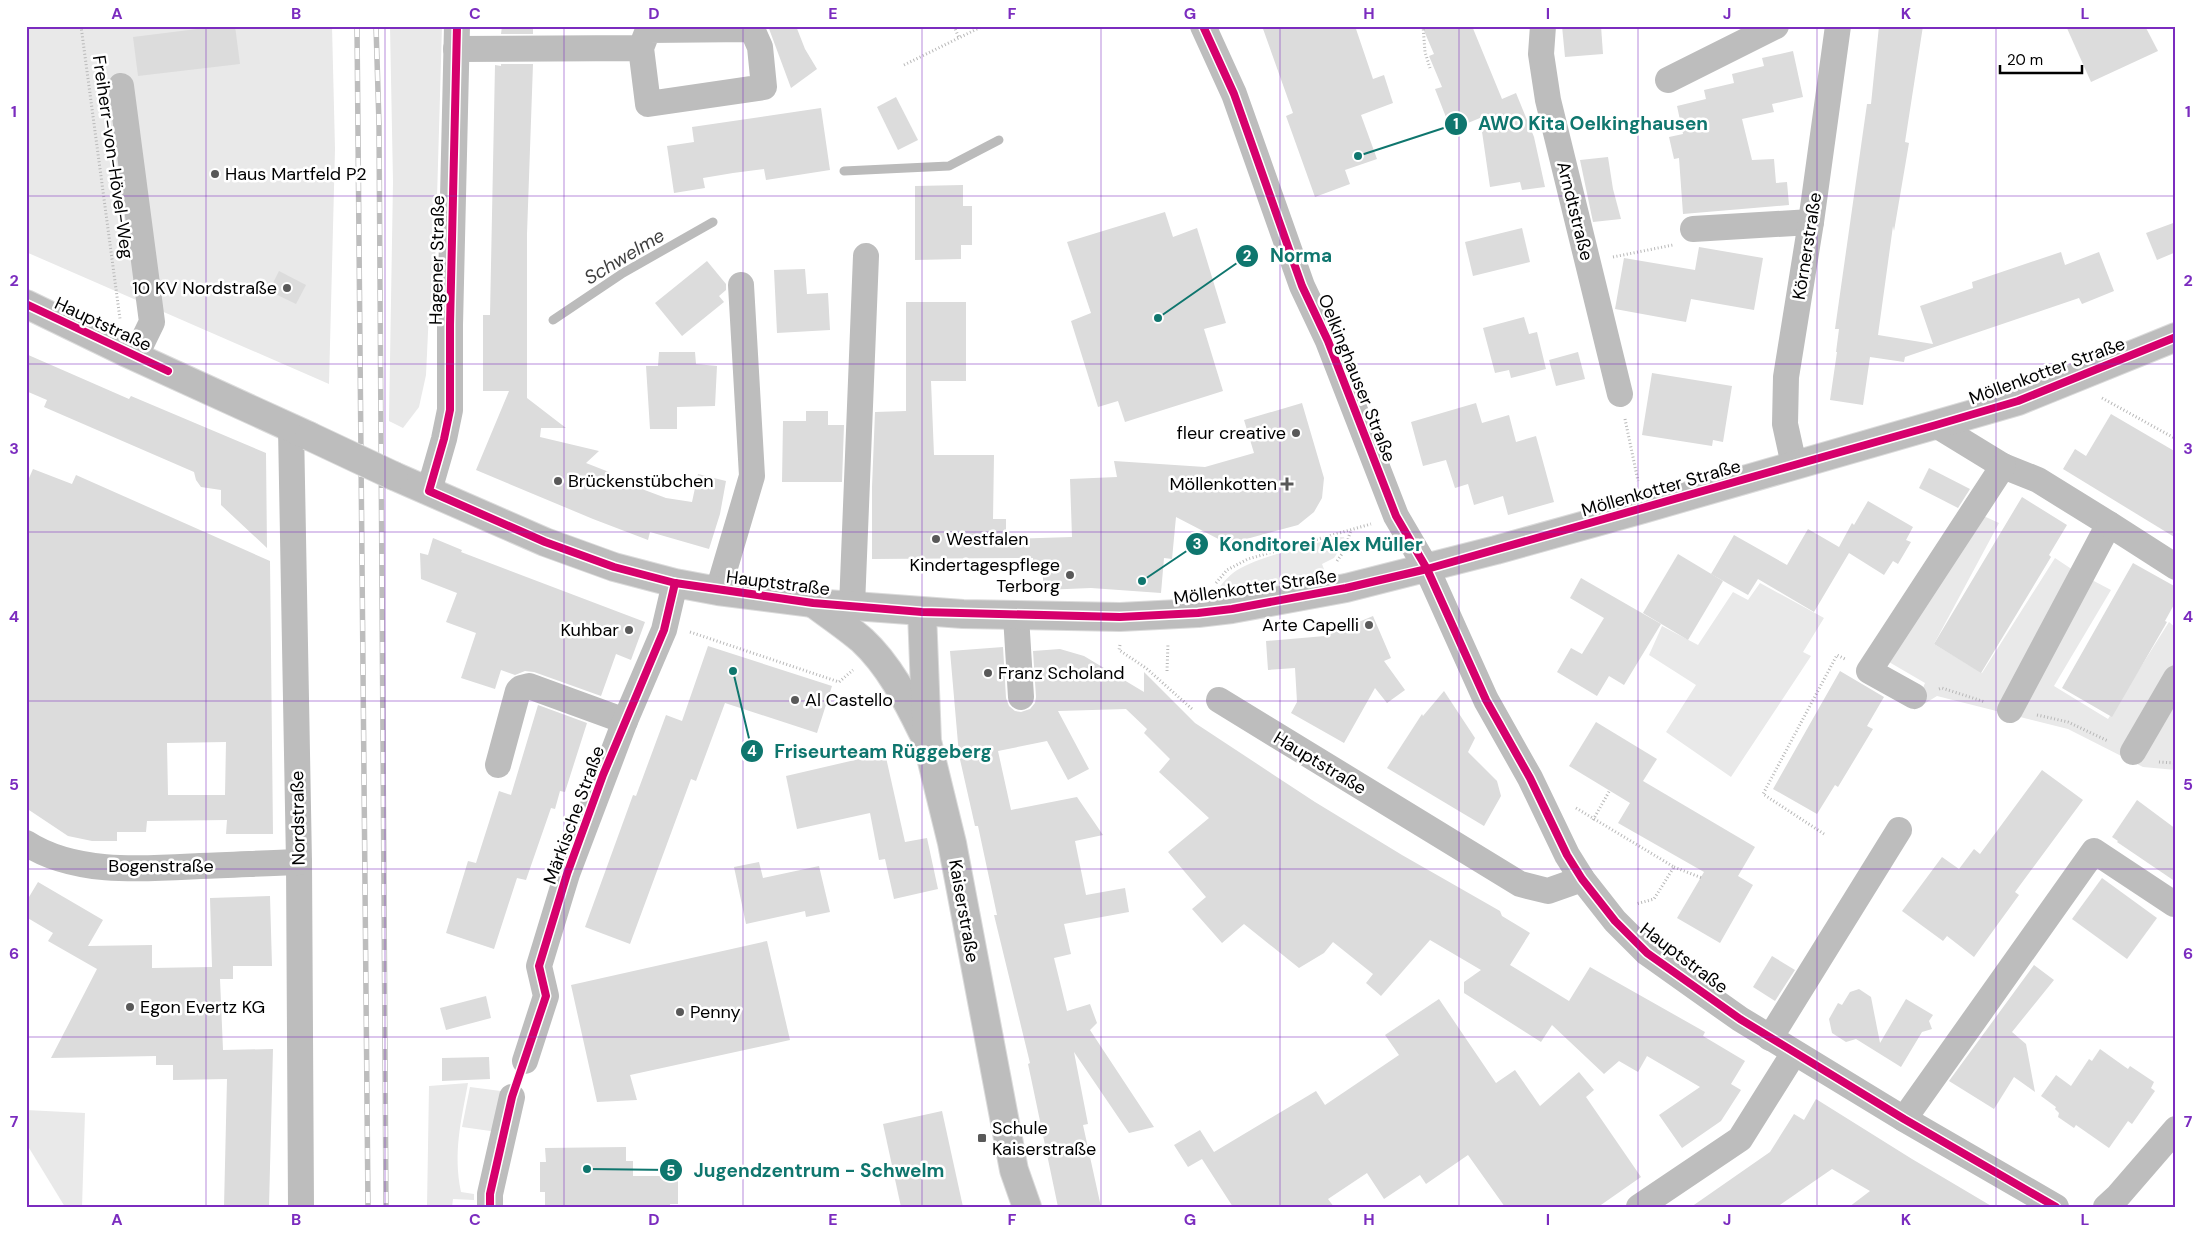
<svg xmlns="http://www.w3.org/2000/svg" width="2202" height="1233" viewBox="0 0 2202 1233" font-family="'DM Sans',sans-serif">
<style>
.green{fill:#e9e9e9}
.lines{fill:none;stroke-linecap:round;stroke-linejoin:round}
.stream{stroke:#bbb;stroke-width:9}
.building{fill:#dcdcdc;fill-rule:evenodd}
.major-casing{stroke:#dbdbdb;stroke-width:30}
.path{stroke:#b8b8b8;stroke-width:3;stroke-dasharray:1 2.5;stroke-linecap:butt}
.minor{stroke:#bdbdbd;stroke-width:26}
.major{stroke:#bdbdbd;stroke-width:28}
.rail-casing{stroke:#bdbdbd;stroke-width:5.5}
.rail{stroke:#fff;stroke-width:4;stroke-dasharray:11;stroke-linecap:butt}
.major-bridge-casing{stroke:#dbdbdb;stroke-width:30;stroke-linecap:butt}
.major-bridge{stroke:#bdbdbd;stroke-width:28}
.cycleway-casing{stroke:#fff;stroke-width:11}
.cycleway{stroke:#d6006c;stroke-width:8}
.grid{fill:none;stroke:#7b2cbf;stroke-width:1;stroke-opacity:0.55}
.poi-dot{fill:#595959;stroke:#fff;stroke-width:2}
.labels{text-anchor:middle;stroke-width:5;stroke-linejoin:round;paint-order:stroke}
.street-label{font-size:18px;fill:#000;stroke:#fff}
.poi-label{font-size:18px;fill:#000;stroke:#fff;text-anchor:start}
.water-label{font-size:19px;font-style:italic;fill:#3f3f3f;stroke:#fff}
.leader{fill:none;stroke:#0f766e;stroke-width:2}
.callout-dot{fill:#0f766e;stroke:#fff;stroke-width:2}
.mark-label{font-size:15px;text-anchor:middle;font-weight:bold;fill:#fff}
.callout-label{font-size:19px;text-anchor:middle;font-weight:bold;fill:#0f766e;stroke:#fff;stroke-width:5;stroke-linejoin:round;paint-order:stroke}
.neatline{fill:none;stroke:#7b2cbf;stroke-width:2}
.grid-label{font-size:16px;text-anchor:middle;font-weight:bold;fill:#7b2cbf}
</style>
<rect width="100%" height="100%" fill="#fff"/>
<g class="green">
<polygon points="26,26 332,26 335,149 329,384 26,252"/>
<polygon points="390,26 442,26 434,302 429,311 426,375 419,407 403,428 389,421 393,182"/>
<polygon points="1977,513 1999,523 1934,644 1982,673 2055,558 2073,570 2111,590 2054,686 2108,719 2169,622 2176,628 2176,770 2143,767 2068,729 1937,696 1914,710 1925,683 1889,662"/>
<path d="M1339,537H1344L1345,541L1334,558L1322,564L1325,572L1289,583L1212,596C1218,589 1225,579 1233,573C1254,557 1312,545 1339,537Z"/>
<polygon points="1760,583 1824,618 1803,652 1811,656 1731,777 1666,732 1696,685 1649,655 1662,626 1698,645 1733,592 1748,600"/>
<path d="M468,1083C461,1122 453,1152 461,1192L474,1194V1200L453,1199L452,1207H427L429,1086Z"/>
<polygon points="470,1087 516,1093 511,1134 462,1127"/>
<polygon points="26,1110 85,1113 82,1207 65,1207 26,1143"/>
</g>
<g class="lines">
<g class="stream">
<polyline points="844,171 949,166 999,140"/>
<polyline points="553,320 623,273 713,222"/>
</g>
</g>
<g class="building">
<polygon points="221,26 235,26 240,64 138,76 133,37"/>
<polygon points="502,26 533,26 533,34 501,34"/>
<polygon points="768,26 796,26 805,49 817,69 791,88"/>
<polygon points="1262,26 1355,26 1373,79 1384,75 1393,103 1361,115 1377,159 1345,170 1350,184 1315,197 1286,116 1293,113"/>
<polygon points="1422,26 1472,26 1502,99 1516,93 1534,137 1545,187 1522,190 1520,182 1490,187 1480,118 1451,130 1435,89 1442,87 1429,56 1434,54"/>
<polygon points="1562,26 1601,26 1603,54 1565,57"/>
<polygon points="1879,26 1923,26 1905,142 1909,143 1894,231 1893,226 1878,335 1933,344 1920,306 1973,288 1972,282 2061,252 2065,265 2099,252 2114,291 2082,304 2079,298 1905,357 1904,362 1870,357 1863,405 1830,400 1837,352 1836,352 1839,329 1835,329 1867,104 1871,104"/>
<polygon points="2066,26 2145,26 2158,51 2091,82"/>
<polygon points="1793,51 1803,97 1772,104 1774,112 1742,119 1752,160 1774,159 1776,183 1787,182 1789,205 1683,214 1679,158 1674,159 1669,137 1683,134 1677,106 1706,99 1704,90 1734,83 1732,74 1764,66 1762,58"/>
<polygon points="501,64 533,64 527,234 527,398 566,428 541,428 540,437 599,451 586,463 609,472 607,476 666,498 692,502 698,474 726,481 720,514 709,549 650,532 648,540 593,519 476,470 509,391 483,391 483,315 490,315 495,65 501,66"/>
<polygon points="896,97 918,140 898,150 877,107"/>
<polygon points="821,108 830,170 766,180 764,169 733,173 703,178 705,188 674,193 667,146 694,142 692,127"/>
<polygon points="1608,157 1613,189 1621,219 1593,222 1580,160"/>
<polygon points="963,185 963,206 972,206 972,245 961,245 961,259 915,260 915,186"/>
<polygon points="1165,212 1173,237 1197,228 1226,323 1204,329 1223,391 1125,422 1118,401 1098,407 1071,321 1091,313 1067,242"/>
<polygon points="2176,222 2176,252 2157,260 2146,233"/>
<polygon points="1522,228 1530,262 1473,276 1465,242"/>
<polygon points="1699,247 1763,258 1754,310 1691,299 1686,322 1615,309 1624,258 1695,270"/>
<polygon points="707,261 726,284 726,290 719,296 724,302 682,336 655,303"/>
<polygon points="805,269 807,294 828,293 830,330 777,333 774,270"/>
<polygon points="279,271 306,285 296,304 269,291"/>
<polygon points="906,302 966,302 966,381 931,381 934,455 994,455 993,519 1006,519 1006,539 1072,537 1070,479 1117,477 1114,461 1205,467 1254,453 1244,420 1302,403 1324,478 1322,498 1314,512 1298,525 1228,544 1176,517 1172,559 1164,558 1161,593 1091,588 1043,590 1043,568 1033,568 1033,558 872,559 872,487 875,412 906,411"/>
<polygon points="1524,317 1529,334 1537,332 1546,369 1511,378 1509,370 1495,373 1483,328"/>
<polygon points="659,352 695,352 696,364 717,366 715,406 677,407 677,429 650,429 646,366 658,366"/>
<polygon points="1578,352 1585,379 1556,386 1549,360"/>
<polygon points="26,354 129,399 131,396 266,453 267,548 221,505 221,490 201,487 196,480 194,472 44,407 47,400 26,391"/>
<polygon points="1652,373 1732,386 1723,442 1713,440 1712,446 1642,435"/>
<polygon points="1476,403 1482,423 1509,415 1516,442 1536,436 1554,502 1508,515 1503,496 1474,505 1468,484 1455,488 1446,460 1423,466 1411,422"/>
<polygon points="806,411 828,411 828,425 844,425 842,482 782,482 783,421 806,421"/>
<polygon points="2111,414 2176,452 2176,538 2063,469 2075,449 2086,456"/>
<polygon points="1929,468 1970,489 1958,508 1919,488"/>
<path d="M33,469L72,484L76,475L270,561L273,834H226L227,820L147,821L146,832H117V841H92L68,836L26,808V485ZM226,742L225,795H168L167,743Z"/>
<polygon points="2022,497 2067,525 2049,555 2051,557 1981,673 1934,644"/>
<polygon points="1868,501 1913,527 1906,540 1911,542 1898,564 1893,561 1884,575 1849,553 1814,612 1758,579 1748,595 1711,574 1734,535 1787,565 1808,529 1839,547 1852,523 1854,525"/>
<polygon points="433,538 462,550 461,552 645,622 631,660 616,654 601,696 534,672 525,671 515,675 501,670 495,689 461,678 476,633 446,622 457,593 421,579 420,553 428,555"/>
<polygon points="1678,554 1723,581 1688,640 1643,613"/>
<polygon points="2133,563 2176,587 2176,601 2165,621 2167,622 2112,717 2062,688"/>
<polygon points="1581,578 1661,624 1624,685 1609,676 1597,696 1557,672 1571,648 1582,654 1604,618 1570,598"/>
<polygon points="1373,616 1391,658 1384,661 1405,690 1387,703 1375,688 1344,743 1291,713 1297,702 1295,668 1268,670 1266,641 1325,636"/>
<polygon points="708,646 832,686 817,733 725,703 696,781 691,779 630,944 585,927 633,795 636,796 666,715 682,721"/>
<polygon points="1003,647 1006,698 1009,706 1015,711 1021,712 1030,709 1035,703 1036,697 1033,651 1060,649 1084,656 1144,692 1144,672 1195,723 1315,802 1402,855 1500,911 1502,916 1530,933 1510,965 1569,1001 1590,967 1705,1032 1703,1036 1745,1061 1731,1084 1741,1090 1721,1121 1682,1148 1659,1115 1700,1087 1647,1056 1638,1072 1619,1061 1604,1074 1552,1025 1541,1042 1464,993 1464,982 1481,970 1430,940 1381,996 1366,983 1373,974 1333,942 1324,953 1299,968 1244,924 1222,943 1192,909 1206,897 1168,852 1209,818 1159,772 1170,759 1144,733 1147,729 1126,709 1058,711 1089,769 1068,780 1047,741 998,751 1011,810 1077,797 1103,835 1075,841 1086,895 1125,888 1129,912 1064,924 1071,954 1054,958 1067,1011 1090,1004 1097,1023 1090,1030 1154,1127 1129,1133 1074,1052 1088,1124 1083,1125 1101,1207 1058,1207 1031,1078 1028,1064 1030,1063 994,915 997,915 978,826 975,826 959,755 950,651"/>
<polygon points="1840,671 1884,697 1867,726 1873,729 1838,787 1835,785 1817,814 1773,789"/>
<polygon points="1444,691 1475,738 1468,752 1497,781 1501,796 1484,826 1387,768 1422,714 1423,716"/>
<polygon points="538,705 587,723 565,792 560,791 555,809 551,808 526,880 517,878 494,949 446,933 468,861 476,863 499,791 511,795"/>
<polygon points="1596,722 1657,759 1643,781 1755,847 1738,876 1753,885 1720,943 1677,918 1704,872 1618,823 1630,803 1569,766"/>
<polygon points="885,753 905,842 927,838 938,889 894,899 885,859 879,860 870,813 797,829 786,776"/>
<polygon points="2042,770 2083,800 2015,892 2019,895 1974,957 1947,936 1943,941 1902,911 1942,857 1959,869 1974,849 1980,854"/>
<polygon points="2137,800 2176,829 2176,882 2117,842 2118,841 2112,837"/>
<polygon points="759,862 763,878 819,866 830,912 806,917 805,911 746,924 734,867"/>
<polygon points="2102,878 2157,918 2127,959 2072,919"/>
<polygon points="38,882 103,920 88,946 152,945 152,968 212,967 210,898 270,896 272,966 233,966 233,979 220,979 223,1050 273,1049 269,1207 224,1207 227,1079 173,1080 173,1065 156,1065 156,1056 51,1058 97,969 48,941 53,933 26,917 26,902"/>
<polygon points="767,941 790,1040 630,1075 637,1100 597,1102 571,985"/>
<polygon points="1772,956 1795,970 1775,1001 1753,987"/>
<polygon points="2034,965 2054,980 2012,1032 2026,1044 2035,1092 2014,1077 1994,1109 1949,1081"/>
<polygon points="1859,989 1871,997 1880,1043 1906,999 1933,1015 1929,1021 1932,1029 1922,1032 1901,1067 1856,1039 1846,1042 1832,1033 1829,1019 1838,1003 1842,1005 1850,992"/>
<polygon points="486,996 491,1018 446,1030 440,1008"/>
<polygon points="1439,999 1496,1083 1515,1070 1540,1106 1579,1072 1594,1090 1586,1097 1641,1177 1598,1207 1505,1207 1468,1155 1426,1184 1420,1175 1384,1199 1367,1173 1328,1199 1334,1207 1233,1207 1202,1159 1188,1167 1174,1145 1200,1130 1214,1152 1316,1091 1325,1105 1399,1055 1385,1035"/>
<polygon points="2100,1049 2128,1069 2130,1066 2154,1082 2151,1088 2155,1091 2132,1124 2128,1121 2109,1148 2076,1125 2074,1128 2058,1117 2059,1113 2055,1109 2056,1107 2041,1096 2056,1075 2071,1086 2089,1059 2092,1061"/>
<polygon points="489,1057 490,1079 442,1081 442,1058"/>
<polygon points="1816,1099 1912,1159 1993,1207 1849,1207 1870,1191 1832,1169 1777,1207 1691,1207 1770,1152 1794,1114 1804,1120"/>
<polygon points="942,1111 963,1207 901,1207 883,1124"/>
<polygon points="626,1147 626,1161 633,1161 633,1176 678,1176 678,1204 670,1204 670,1207 545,1207 545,1192 540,1192 540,1162 546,1162 545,1148"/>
</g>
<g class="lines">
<g class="major-casing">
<g id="major">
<polyline points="26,304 125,352 309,436"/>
<polyline points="394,476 545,542 614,567 675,583 718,591 813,603 963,614 1120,617 1198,613 1232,609 1346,588 1496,550 1643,509 2018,401 2176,337"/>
<path d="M813,603C829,615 847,627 862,640C889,665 907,700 923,733"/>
<polyline points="922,612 927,741 952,843 1014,1170 1027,1207"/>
</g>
</g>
<g class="path">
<polyline points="81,26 120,319"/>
<polyline points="954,26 959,38"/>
<polyline points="1423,26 1425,52 1430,68"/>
<polyline points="904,65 983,26"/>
<polyline points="1613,257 1673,245"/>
<polyline points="2102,398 2176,439"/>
<polyline points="1625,419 1638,481"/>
<polyline points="1337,561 1344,551 1351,530"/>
<polyline points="1216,583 1227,570 1248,559 1371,524"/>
<polyline points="690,632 839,682 853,670"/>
<polyline points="1120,645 1119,650 1146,668 1192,709"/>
<polyline points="1167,671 1168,643"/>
<polyline points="1939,689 1942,688 1985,702"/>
<polyline points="2037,715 2068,722 2108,741"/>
<polyline points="2159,762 2176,763"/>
<polyline points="1576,808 1674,867 1654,899 1636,904"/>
<polyline points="1593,820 1610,790"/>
<polyline points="1824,834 1763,794 1837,655 1845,659"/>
<polyline points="1674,867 1702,878"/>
</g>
<g class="minor">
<polyline points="1203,26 1234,94 1302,286 1328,341 1396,516 1427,569 1486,700 1530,778 1567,855 1582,879 1615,921 1647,953 1740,1019 1904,1119 2056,1207"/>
<polyline points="1543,26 1541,54 1548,100 1620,394"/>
<polyline points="456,49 641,48 648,30 752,29 760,47 764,87 648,104 641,48"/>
<polyline points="1668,80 1776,26"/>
<polyline points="121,86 152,322 135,357"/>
<polyline points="1693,229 1811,222"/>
<polyline points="1936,425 2003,466 2038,480 2109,524 2010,710"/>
<polyline points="291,428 299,862 301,1207"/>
<polyline points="1794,465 1785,424 1786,377 1811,222 1838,26"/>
<polyline points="429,491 444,439 450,410 450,325 457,26"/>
<polyline points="2109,524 2176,567"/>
<polyline points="718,591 752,476 741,285"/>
<polyline points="852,606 866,256"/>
<polyline points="1016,616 1021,697"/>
<polyline points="1914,696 1869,671 2003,466"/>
<polyline points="1219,700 1520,884 1548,891 1582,879"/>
<polyline points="2133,752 2176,678"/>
<polyline points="498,765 518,691 521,688 529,686 625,721"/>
<path d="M26,843C75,875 145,869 200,866C233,865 266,863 299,862"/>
<polyline points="1770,1038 1899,830"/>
<polyline points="525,1061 546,996 539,966 567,874 625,721 664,630 675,583"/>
<polyline points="1904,1119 2094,851 2174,904"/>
<polyline points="490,1207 490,1194 512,1097"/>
<polyline points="1639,1207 1740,1139 1794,1053"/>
<polyline points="2106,1207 2118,1196 2176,1129"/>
</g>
<use href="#major" class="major"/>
<g class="rail-casing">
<g id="rail">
<polyline points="357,26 368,1207"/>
<polyline points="376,26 379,124 386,1207"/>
</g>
</g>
<use href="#rail" class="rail"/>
<g class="major-bridge-casing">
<polyline id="major-bridge" points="309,436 394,476"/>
</g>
<use href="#major-bridge" class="major-bridge"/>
<g class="cycleway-casing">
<g id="cycleway">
<polyline points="457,26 450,325 450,410 444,439 429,491 545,542 614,567 675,583 813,603 922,612 1120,617 1198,613 1232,609 1346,588 1427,569 1936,425 2018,401 2176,337"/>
<polyline points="1203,26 1234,94 1302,286 1328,341 1396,516 1427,569 1486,700 1530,778 1567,855 1582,879 1615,921 1647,953 1740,1019 1904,1119 2056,1207"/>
<polyline points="26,304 168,371"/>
<polyline points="490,1207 490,1194 512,1097 546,996 539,966 567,874 603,775 664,630 675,583"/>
</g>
</g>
<use href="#cycleway" class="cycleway"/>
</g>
<path class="grid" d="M206,26V1207M385,26V1207M564,26V1207M743,26V1207M922,26V1207M1101,26V1207M1280,26V1207M1459,26V1207M1638,26V1207M1817,26V1207M1996,26V1207M26,196H2176M26,364H2176M26,532H2176M26,701H2176M26,869H2176M26,1037H2176"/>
<g class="poi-dot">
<circle cx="215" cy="174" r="5"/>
<circle cx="287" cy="288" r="5"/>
<circle cx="1296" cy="433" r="5"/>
<circle cx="558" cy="481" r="5"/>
<path d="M1284.5 476.5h5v5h5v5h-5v5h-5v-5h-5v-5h5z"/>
<circle cx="936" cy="539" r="5"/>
<circle cx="1070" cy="575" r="5"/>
<circle cx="1369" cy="625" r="5"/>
<circle cx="629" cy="630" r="5"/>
<circle cx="988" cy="673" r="5"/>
<circle cx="795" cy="700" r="5"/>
<circle cx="130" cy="1007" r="5"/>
<circle cx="680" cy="1012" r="5"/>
<rect x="977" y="1133" width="10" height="10" rx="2.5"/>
</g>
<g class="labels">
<g class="street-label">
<text transform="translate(113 157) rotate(82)" y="6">Freiherr-von-Hövel-Weg</text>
<text transform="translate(1575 211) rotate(76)" y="6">Arndtstraße</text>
<text transform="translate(1807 246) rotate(-81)" y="6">Körnerstraße</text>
<text transform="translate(437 260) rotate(-89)" y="6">Hagener Straße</text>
<text transform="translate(103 324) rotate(25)" y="6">Hauptstraße</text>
<text transform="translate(2047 371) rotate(-20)" y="6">Möllenkotter Straße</text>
<text transform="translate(1357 378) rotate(68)" y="6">Oelkinghauser Straße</text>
<text transform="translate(1661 488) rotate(-16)" y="6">Möllenkotter Straße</text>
<text transform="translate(778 583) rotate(7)" y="6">Hauptstraße</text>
<text transform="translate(1255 587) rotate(-8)" y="6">Möllenkotter Straße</text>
<text transform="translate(1320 763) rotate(31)" y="6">Hauptstraße</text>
<text transform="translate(574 815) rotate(-70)" y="6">Märkische Straße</text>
<text transform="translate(298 818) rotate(-91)" y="6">Nordstraße</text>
<text x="161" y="872">Bogenstraße</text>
<text transform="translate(964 911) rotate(80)" y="6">Kaiserstraße</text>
<text transform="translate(1684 958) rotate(37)" y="6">Hauptstraße</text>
</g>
<g class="poi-label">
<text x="225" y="180">Haus Martfeld P2</text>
<text x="277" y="294" text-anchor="end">10 KV Nordstraße</text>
<text x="1286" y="439" text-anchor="end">fleur creative</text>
<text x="568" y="487">Brückenstübchen</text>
<text x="1277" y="490" text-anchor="end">Möllenkotten</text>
<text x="946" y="545">Westfalen</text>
<text x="1060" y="571" text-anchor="end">Kindertagespflege<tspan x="1060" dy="21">Terborg</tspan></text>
<text x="1359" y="631" text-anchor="end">Arte Capelli</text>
<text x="619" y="636" text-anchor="end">Kuhbar</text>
<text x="998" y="679">Franz Scholand</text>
<text x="805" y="706">Al Castello</text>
<text x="140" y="1013">Egon Evertz KG</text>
<text x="690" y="1018">Penny</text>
<text x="992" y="1134">Schule<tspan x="992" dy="21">Kaiserstraße</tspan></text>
</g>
<g class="water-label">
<text transform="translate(624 256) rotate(-31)" y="7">Schwelme</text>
</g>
</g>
<path class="leader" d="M1358 156L1456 124M1158 318L1247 256M1142 581L1197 544M733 671L752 751M587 1169L671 1170"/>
<g class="callout-dot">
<circle cx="1358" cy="156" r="5"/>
<circle cx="1158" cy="318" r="5"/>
<circle cx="1142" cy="581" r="5"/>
<circle cx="733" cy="671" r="5"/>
<circle cx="587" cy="1169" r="5"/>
<circle cx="1456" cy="124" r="12"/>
<circle cx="1247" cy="256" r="12"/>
<circle cx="1197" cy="544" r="12"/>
<circle cx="752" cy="751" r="12"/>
<circle cx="671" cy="1170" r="12"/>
</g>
<g class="mark-label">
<text x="1456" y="129">1</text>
<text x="1247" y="261">2</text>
<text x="1197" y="549">3</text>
<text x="752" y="756">4</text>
<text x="671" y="1176">5</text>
</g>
<g class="callout-label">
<text x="1593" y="130">AWO Kita Oelkinghausen</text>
<text x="1301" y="262">Norma</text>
<text x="1321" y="551">Konditorei Alex Müller</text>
<text x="883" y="758">Friseurteam Rüggeberg</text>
<text x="819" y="1177">Jugendzentrum - Schwelm</text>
</g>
<rect width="2202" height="1233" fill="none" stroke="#ffffff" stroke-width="55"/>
<path d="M2000 65v8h82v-8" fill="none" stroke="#000000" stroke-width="2.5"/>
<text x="2007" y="65" font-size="15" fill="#000000" stroke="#ffffff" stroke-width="4" paint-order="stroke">20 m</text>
<rect x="28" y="28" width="2146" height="1178" class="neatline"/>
<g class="grid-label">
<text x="117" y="19">A</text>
<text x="296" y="19">B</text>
<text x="475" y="19">C</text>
<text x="654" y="19">D</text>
<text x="833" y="19">E</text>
<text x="1012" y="19">F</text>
<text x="1190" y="19">G</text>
<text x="1369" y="19">H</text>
<text x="1548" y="19">I</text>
<text x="1727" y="19">J</text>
<text x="1906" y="19">K</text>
<text x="2085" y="19">L</text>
<text x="14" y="117">1</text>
<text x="2188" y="117">1</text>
<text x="14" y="286">2</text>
<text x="2188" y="286">2</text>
<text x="14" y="454">3</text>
<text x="2188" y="454">3</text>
<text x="14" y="622">4</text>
<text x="2188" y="622">4</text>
<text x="14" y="790">5</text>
<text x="2188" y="790">5</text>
<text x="14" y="959">6</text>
<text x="2188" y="959">6</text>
<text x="14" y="1127">7</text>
<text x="2188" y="1127">7</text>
<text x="117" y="1225">A</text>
<text x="296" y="1225">B</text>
<text x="475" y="1225">C</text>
<text x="654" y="1225">D</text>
<text x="833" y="1225">E</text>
<text x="1012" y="1225">F</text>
<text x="1190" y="1225">G</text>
<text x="1369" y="1225">H</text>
<text x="1548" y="1225">I</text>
<text x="1727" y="1225">J</text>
<text x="1906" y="1225">K</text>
<text x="2085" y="1225">L</text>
</g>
</svg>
